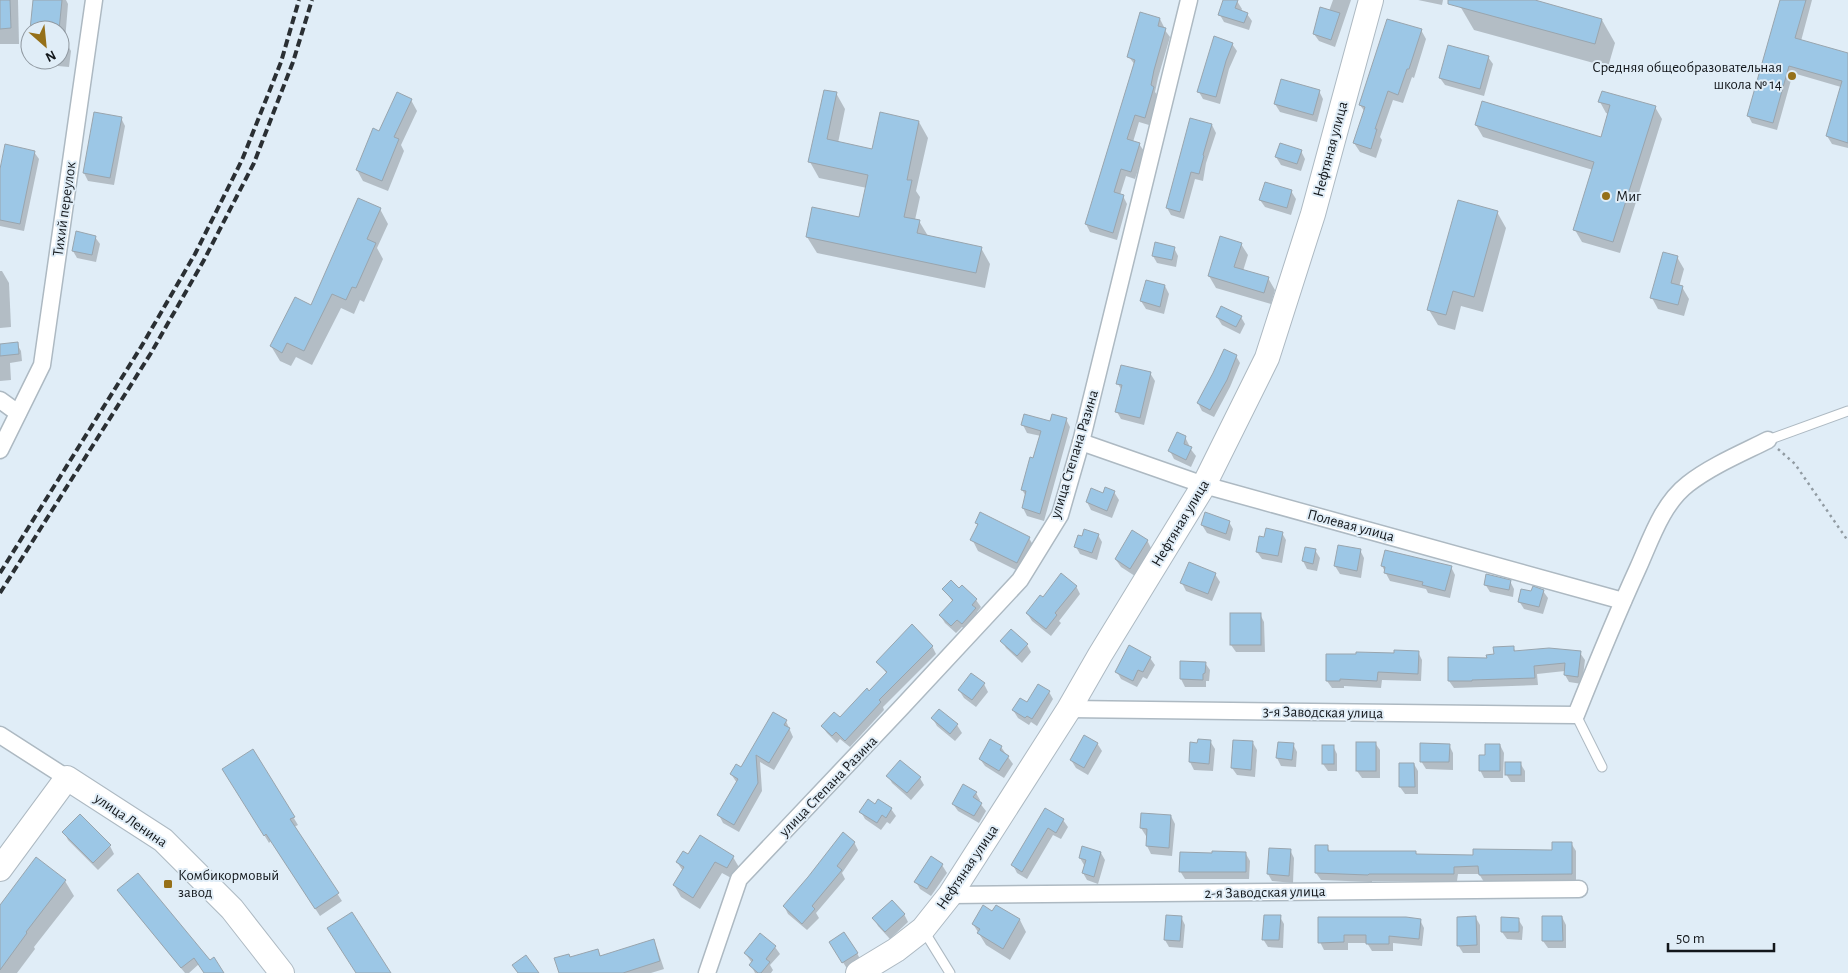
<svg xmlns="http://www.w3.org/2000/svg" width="1848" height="973" viewBox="0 0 1848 973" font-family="'Alegreya Sans',sans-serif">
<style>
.shadow{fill:#0003}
.building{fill:#9cc7e6;stroke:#99a5ae}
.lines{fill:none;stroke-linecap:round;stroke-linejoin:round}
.lane-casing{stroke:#adb9c2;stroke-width:11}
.street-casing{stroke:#adb9c2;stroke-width:19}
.secondary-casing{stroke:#adb9c2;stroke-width:26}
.path{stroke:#919ba2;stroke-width:2.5;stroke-dasharray:2.5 4;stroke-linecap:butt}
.lane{stroke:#fff;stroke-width:9}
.street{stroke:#fff;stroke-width:16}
.secondary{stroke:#fff;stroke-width:24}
.rail{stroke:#2a2f33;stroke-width:4;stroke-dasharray:8 4;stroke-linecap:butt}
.poi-dot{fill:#957019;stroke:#e0edf7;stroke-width:2}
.labels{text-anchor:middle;stroke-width:4;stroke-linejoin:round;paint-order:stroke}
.poi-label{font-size:15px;fill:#13171b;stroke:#e0edf7;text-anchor:start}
.street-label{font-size:15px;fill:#13171b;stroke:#e0edf7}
</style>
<rect width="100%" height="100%" fill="#e0edf7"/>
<g class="shadow">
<polygon points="0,0 18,0 19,44 0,44"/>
<polygon points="34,0 66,0 68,4 65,41 71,51 69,67 35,64 33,60 60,60 60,30 31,30"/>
<polygon points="1224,0 1237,1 1242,9 1241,11 1247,14 1252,21 1249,30 1224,22 1220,15"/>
<polygon points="1333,0 1351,0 1335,47 1319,41 1314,34 1329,11"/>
<polygon points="1418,0 1443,0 1442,5"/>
<polygon points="1462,0 1530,0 1602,20 1615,43 1608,67 1474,30 1460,6"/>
<polygon points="1781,0 1812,0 1801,41 1848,54 1848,148 1832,144 1827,136 1841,87 1793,73 1777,130 1752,123 1748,115"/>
<polygon points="1160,19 1164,27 1164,29 1170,37 1158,78 1155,92 1158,96 1149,125 1139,122 1133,142 1139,144 1144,151 1135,179 1126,176 1120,195 1123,196 1127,204 1117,240 1090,232 1086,224 1135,65 1129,57"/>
<polygon points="1421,30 1426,39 1414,78 1412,77 1403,103 1393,100 1380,137 1382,140 1376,158 1360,152 1354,143 1365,112 1360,105"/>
<polygon points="1232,44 1237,51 1229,69 1220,104 1203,99 1199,92"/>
<polygon points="1488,57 1493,64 1484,96 1445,85 1440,78"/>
<polygon points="1319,91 1323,99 1317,122 1280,112 1275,104"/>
<polygon points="836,93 845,109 838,143 873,150 919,122 928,138 916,191 920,197 915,220 919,221 928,236 981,248 990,264 985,288 817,253 807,237 860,219 867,188 819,178 810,162"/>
<polygon points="411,100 417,111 401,145 404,151 388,191 363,181 357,170 380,133"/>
<polygon points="1600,102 1655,107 1662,119 1620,253 1582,242 1575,230 1593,170 1483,137 1476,125 1602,139 1609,114 1606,113"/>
<polygon points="121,118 125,126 114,185 88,181 84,173"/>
<polygon points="1212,125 1216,133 1206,163 1203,181 1195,179 1184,219 1171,215 1167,208"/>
<polygon points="1301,151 1305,159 1301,171 1281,165 1276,157"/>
<polygon points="34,152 39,159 24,231 0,226 0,175"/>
<polygon points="1291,191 1296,199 1291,215 1265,207 1260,200"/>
<polygon points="380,209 388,224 377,248 383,259 364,302 360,300 354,314 341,308 312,365 296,357 291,366 280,361 271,346 312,307"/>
<polygon points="1497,212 1506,228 1483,312 1461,306 1455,330 1438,325 1429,310"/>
<polygon points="95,237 100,244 96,262 77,258 73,251"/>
<polygon points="1220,238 1241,244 1248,255 1243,271 1268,278 1275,290 1271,304 1216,288 1209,276"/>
<polygon points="1174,248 1178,256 1176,267 1157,263 1153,256"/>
<polygon points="1677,257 1684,269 1679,287 1682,287 1689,299 1684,316 1658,309 1652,298"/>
<polygon points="0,271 2,271 9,283 11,327 0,328"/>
<polygon points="1165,286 1169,294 1164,314 1146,309 1141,301"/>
<polygon points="1217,317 1241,317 1245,324 1240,334 1222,325"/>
<polygon points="17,344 21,351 22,361 10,363 11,380 0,381 0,345"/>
<polygon points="1236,356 1240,363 1230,387 1214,417 1202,411 1198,403"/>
<polygon points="1150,373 1155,381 1144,425 1121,419 1117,412 1122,391 1118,384"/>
<polygon points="1066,419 1070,427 1044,521 1027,516 1023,508 1026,496 1022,490 1041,436 1027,433 1023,425 1051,423"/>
<polygon points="1185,437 1189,445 1189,447 1196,456 1191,467 1174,459 1170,451"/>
<polygon points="1114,492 1119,500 1112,518 1091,510 1087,502 1103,494"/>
<polygon points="1229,522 1233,529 1230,541 1207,533 1202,525"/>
<polygon points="976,523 1029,538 1036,550 1024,574 978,551 972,539 978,526"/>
<polygon points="1282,533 1286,540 1282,563 1262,559 1257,552 1265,539"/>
<polygon points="1098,535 1102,542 1097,560 1080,554 1076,547 1083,538"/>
<polygon points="1147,540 1151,548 1135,576 1121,567 1116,560"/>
<polygon points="1339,546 1360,550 1364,558 1361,578 1340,574 1335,566"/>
<polygon points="1315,550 1320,558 1317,571 1307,569 1303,561"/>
<polygon points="1382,566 1451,567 1455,575 1450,598 1428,593 1426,589 1390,581"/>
<polygon points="1215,574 1220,582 1212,601 1186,591 1182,583"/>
<polygon points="1510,581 1514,589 1513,597 1490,592 1485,584"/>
<polygon points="1076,586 1080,594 1059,621 1061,623 1051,636 1032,621 1027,613"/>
<polygon points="944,590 960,590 976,600 981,607 977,612 979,617 967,631 962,627 956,633 945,623 940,615 953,602"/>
<polygon points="1543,591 1548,598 1543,614 1524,609 1519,601 1532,593"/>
<polygon points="1260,614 1264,622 1265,652 1236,652 1231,645"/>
<polygon points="1002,641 1027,645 1031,652 1022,663 1006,648"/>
<polygon points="932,646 936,654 883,707 884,710 850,747 840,739 837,743 827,733 822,726 840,719 887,674 878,662"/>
<polygon points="1513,647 1516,652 1580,653 1585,660 1582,684 1569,682 1565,675 1565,671 1537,674 1538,685 1454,688 1449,681 1488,659"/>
<polygon points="1418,652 1422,660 1421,681 1382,680 1381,688 1344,686 1344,688 1332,688 1327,681 1395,655"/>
<polygon points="1150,658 1155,665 1147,679 1143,677 1137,687 1121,679 1117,672"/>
<polygon points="1181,662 1205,663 1210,670 1209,681 1206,681 1206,687 1185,687 1181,679"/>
<polygon points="984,684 988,692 976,707 964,698 959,690"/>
<polygon points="1049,692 1053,699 1037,726 1031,722 1029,725 1018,718 1013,710"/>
<polygon points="939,710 957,725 962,733 955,741 937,726 933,719"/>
<polygon points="786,721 793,737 774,770 760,762 762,791 739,832 723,823 719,815 737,783 731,774 741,768"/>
<polygon points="1210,741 1215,749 1213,771 1194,770 1190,762 1192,743 1199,744"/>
<polygon points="1097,743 1102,751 1088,775 1076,768 1071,760"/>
<polygon points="1253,743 1257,750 1255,777 1237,775 1232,768"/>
<polygon points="1375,743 1380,750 1380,778 1362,778 1357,771"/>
<polygon points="1293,744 1297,752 1296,767 1281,766 1277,758"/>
<polygon points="1449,745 1453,753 1453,770 1426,769 1421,761"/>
<polygon points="1500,745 1504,753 1503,778 1484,778 1480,770"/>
<polygon points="1333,746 1337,754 1337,771 1328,771 1323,764"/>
<polygon points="1001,747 1013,764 1004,778 985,766 980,759"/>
<polygon points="253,751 298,825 294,827 342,901 320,916 271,841 269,843 224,769"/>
<polygon points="1520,763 1525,771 1525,782 1511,782 1506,774"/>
<polygon points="1414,764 1418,771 1418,794 1405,794 1400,787"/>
<polygon points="888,776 920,778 924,785 911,800 892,783"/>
<polygon points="976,793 980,800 979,802 986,811 979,823 958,811 953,804"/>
<polygon points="876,805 891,809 896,816 890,824 887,822 881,830 865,819 861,812"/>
<polygon points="80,816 110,846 114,854 98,870 68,840 64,832"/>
<polygon points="1171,816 1175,824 1172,856 1151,854 1147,846 1148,836 1146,836 1141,828"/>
<polygon points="1063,820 1068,827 1061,839 1053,835 1027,879 1017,873 1013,865 1034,828"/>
<polygon points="854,842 858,850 842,873 845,879 816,913 819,918 807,930 788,914 784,906"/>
<polygon points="1571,843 1576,851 1576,881 1484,882 1479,874 1458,874 1457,881 1372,881 1372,882 1321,880 1316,873 1327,846 1330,852 1415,852 1417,855 1474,856 1554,851"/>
<polygon points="1290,850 1294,858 1293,883 1272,881 1268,874"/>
<polygon points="1101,853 1105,860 1098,884 1087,880 1083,873 1084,865 1080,858"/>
<polygon points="1246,854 1250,861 1249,879 1185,879 1180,871"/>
<polygon points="688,856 733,857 740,869 733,879 722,873 700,909 681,897 674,885 683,871 677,862"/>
<polygon points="931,858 942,865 947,873 931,896 920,889 916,882"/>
<polygon points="65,881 74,896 34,947 35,949 17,973 0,973 0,909"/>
<polygon points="123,897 210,961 223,973 205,973 199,964 189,973 185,973"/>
<polygon points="996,906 1020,920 1026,932 1010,960 986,945 973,924 992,912"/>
<polygon points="904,914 908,922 890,939 878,926 874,918"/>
<polygon points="1181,917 1185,925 1183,948 1169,947 1165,940"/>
<polygon points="1280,917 1284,924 1283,948 1268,947 1263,939"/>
<polygon points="1562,917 1566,925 1566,948 1548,948 1543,941"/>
<polygon points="1320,918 1420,920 1424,928 1422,946 1393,943 1393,951 1372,951 1367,943 1348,943 1348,950 1324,950 1320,942"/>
<polygon points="1476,918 1480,925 1480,953 1463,953 1458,945"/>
<polygon points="1518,919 1523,927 1522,940 1507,939 1502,932"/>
<polygon points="653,941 657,948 664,969 651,973 560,973 598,950 601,957"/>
<polygon points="775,947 780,954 770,965 773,970 771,973 755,973 751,965 752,963 745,953"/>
<polygon points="835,950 857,953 861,961 848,970"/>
</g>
<g class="building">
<polygon points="0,0 10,0 11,28 0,29"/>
<polygon points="33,0 62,0 59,30 30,30"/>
<polygon points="1223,0 1238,0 1235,8 1248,13 1244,23 1218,15"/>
<polygon points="1448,0 1535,0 1602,19 1595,44 1448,4"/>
<polygon points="1780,0 1806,0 1795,38 1848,53 1848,143 1826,136 1842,81 1789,66 1773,123 1747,116"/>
<polygon points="1320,7 1340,13 1331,40 1313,34"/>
<polygon points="1140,12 1160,18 1158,26 1166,28 1154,70 1151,85 1154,87 1145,118 1135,115 1127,139 1140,143 1131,172 1121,169 1114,192 1124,195 1113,233 1085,224 1135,60 1127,57"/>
<polygon points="1387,19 1422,29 1409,69 1407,69 1398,95 1388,91 1375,129 1377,129 1371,149 1353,143 1365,107 1359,105"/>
<polygon points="1214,36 1233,43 1226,61 1216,97 1197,92"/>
<polygon points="1448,45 1489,56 1480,89 1439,78"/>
<polygon points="1281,79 1320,90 1313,115 1274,104"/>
<polygon points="824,90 837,92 827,139 872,149 880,112 919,121 907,180 912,180 904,217 920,220 917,233 982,247 976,273 806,237 812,207 859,217 868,175 808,162"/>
<polygon points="1602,91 1656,106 1613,242 1573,230 1594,162 1475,125 1482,101 1601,137 1610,105 1598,102"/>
<polygon points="397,92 412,99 394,137 399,139 382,181 356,170 373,128 379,131"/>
<polygon points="94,112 122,117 110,178 83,173"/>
<polygon points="1190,118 1212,124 1203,155 1204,156 1199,174 1191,172 1180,212 1166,208"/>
<polygon points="1280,143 1302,150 1297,164 1275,157"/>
<polygon points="5,144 35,151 20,224 0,220 0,169"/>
<polygon points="1265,182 1292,190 1287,208 1259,200"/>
<polygon points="358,198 381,208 367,239 376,243 356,288 352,287 346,300 332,294 304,351 287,343 282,353 270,346 295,297 311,305"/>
<polygon points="1458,200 1498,211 1474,297 1453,291 1446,315 1427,310"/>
<polygon points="76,231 96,236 92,255 72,251"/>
<polygon points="1220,236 1242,243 1234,267 1269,277 1264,293 1208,276"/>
<polygon points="1155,242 1175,247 1172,260 1152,256"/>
<polygon points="1663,252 1678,256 1671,283 1683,286 1678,305 1650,298"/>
<polygon points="1146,280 1165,285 1160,307 1140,301"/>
<polygon points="1221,306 1242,316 1236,327 1216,317"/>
<polygon points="18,342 19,354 0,356 0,344"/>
<polygon points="1224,349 1237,355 1227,380 1210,410 1197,403 1213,373"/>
<polygon points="1121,365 1151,372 1140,418 1115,412 1122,385 1116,384"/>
<polygon points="1024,414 1050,421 1052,414 1067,418 1040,514 1022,508 1026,491 1021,490 1030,457 1033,458 1041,431 1021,425"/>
<polygon points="1177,432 1186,436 1184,444 1192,447 1186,460 1168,451"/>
<polygon points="1105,487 1115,491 1107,511 1086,502 1091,488 1103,493"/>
<polygon points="980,512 1030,537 1017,563 970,540 978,524 975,523"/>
<polygon points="1205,512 1230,521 1226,534 1201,525"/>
<polygon points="1266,528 1283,532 1278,556 1256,552 1259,536 1264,537"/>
<polygon points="1084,529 1099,534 1092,553 1074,547 1078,535 1082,536"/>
<polygon points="1132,530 1148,540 1130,569 1115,559"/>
<polygon points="1338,545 1361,549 1357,571 1334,566"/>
<polygon points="1305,547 1316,549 1313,564 1302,561"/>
<polygon points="1385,550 1452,566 1445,591 1422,585 1423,582 1384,573 1385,567 1381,566"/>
<polygon points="1189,562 1216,573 1208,594 1180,583"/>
<polygon points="1061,573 1077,586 1055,613 1057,615 1046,629 1026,613 1040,595 1043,597"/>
<polygon points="1486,574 1511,580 1509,590 1484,585"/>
<polygon points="951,580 959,588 962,585 977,599 972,605 976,608 962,624 957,620 951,626 939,615 953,600 942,589"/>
<polygon points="1533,586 1544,590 1539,607 1518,602 1521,589 1531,591"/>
<rect x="1230" y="613" width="31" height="32"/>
<polygon points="912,624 933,646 879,700 881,702 845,741 836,732 832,736 821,726 834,712 840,717 867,688 869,691 887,672 876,662"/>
<polygon points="1011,629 1028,644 1017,656 1000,641"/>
<polygon points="1129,645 1151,657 1143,672 1138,670 1133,681 1115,672"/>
<polygon points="1514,646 1514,651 1549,648 1581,651 1578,677 1564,675 1565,663 1534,666 1535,678 1472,680 1472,681 1448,681 1448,657 1487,658 1486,655 1494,654 1493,647"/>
<polygon points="1394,650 1419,651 1418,674 1378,672 1377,681 1340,679 1340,681 1326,681 1326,654 1356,654 1356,652 1394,653"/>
<polygon points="1180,661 1206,662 1205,673 1203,674 1203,680 1180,679"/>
<polygon points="971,673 985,683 972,700 958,690"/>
<polygon points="1038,684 1050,691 1032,719 1027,716 1025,718 1012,710 1020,698 1027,702"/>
<polygon points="939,709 958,724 950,734 931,718"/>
<polygon points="773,712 787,720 784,725 790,728 769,763 756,755 758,783 734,825 717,815 738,779 730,774 736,764 741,767"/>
<polygon points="1084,735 1098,743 1084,768 1070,760"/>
<polygon points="990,739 1002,746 1000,750 1009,756 999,771 979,759"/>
<polygon points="1198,739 1211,740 1209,764 1189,762 1190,742 1197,743"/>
<polygon points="1233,740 1253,741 1251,770 1231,768"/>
<polygon points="1278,742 1294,743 1292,760 1276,758"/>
<rect x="1356" y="742" width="20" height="29"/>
<polygon points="1420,743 1450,744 1449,762 1420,762"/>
<polygon points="1485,744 1500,744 1500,771 1479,771 1479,755 1485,755"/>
<rect x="1322" y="745" width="12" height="19"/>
<polygon points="253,749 295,817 290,819 339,893 315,909 266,834 264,836 222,769"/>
<polygon points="900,760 921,777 907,793 886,776"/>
<rect x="1505" y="762" width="16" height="13"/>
<polygon points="1399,763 1414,763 1415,787 1399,787"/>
<polygon points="963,784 977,792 973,797 982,803 974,816 952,804"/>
<polygon points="868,799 875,804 878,799 892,808 886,818 882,815 877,823 859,812"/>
<polygon points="1045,808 1064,819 1056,833 1048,828 1022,872 1011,865"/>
<polygon points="1141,813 1171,815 1169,848 1146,846 1147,829 1140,828"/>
<polygon points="80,814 111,845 93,863 62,832"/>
<polygon points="843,832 855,842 837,866 842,870 812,906 815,909 802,924 783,906 808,877"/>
<polygon points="700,835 734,856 727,868 715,862 693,898 673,885 684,867 676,862 683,851 688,854"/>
<polygon points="1552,842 1572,842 1572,874 1479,875 1478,866 1454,867 1454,874 1369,874 1368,875 1315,873 1315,845 1328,845 1328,851 1416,851 1416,854 1473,855 1473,849 1552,850"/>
<polygon points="1082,846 1101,852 1094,877 1082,873 1086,860 1079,858"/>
<polygon points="1269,848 1291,849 1289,876 1267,874"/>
<polygon points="1212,851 1246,852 1246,872 1179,872 1180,852 1212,853"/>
<polygon points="931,856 943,864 927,889 914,882"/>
<polygon points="36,857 66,880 26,932 27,933 0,970 0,905"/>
<polygon points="138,873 210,960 214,957 224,973 204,973 194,958 181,968 117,890"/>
<polygon points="892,900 905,914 885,932 872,918"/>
<polygon points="983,905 992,911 996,905 1020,919 1003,949 977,933 980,929 972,924"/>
<polygon points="352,912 391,973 356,973 327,928"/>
<polygon points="1166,915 1182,916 1180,941 1164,940"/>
<polygon points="1264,915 1281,915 1279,940 1262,940"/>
<polygon points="1476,916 1477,945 1457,946 1457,917"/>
<polygon points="1542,916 1562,916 1563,941 1542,941"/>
<polygon points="1318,917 1406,917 1421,919 1419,939 1389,936 1389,944 1366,944 1366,935 1344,935 1344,942 1318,943"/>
<polygon points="1501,917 1519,918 1519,932 1501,932"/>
<polygon points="844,932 858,953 842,963 829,942"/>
<polygon points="760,933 776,946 766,959 770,962 761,973 758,973 749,965 753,960 744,953"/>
<polygon points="654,939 660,961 623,973 559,973 554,958 569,954 570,957 598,949 600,956"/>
<polygon points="526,955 539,973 518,973 512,965"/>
</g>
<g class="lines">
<g class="lane-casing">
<g id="lane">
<polyline points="1768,440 1848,411"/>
<polyline points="1576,715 1602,767"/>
<polyline points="924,931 950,973"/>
</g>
</g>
<g class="street-casing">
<g id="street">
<polyline points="0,400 18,413"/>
<polyline points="1081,442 1204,485 1623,601"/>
<polyline points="0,450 42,365 94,0"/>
<path d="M1069,709L1576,715C1596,665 1616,616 1638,568C1651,539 1662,504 1688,484C1711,466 1742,453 1768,440"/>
<polyline points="0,735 67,778"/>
<polyline points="950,895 1579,889"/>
<polyline points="707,973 739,879 900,709 1020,580 1060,515 1081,442 1189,0"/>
</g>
</g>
<g class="secondary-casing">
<g id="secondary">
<polyline points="0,869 67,778 163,840 232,909 282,973"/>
<polyline points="858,973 896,950 923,929 950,895 1069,709 1100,655 1204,485 1267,358 1313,214 1371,0"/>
</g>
</g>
<polyline class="path" points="1778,449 1795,464 1848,541"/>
<use href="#lane" class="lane"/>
<use href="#street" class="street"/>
<use href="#secondary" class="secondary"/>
<g class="rail">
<polyline points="0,573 141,347 195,254 242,160 281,62 299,0"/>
<polyline points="0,593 151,353 204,260 254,163 293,62 312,0"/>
</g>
</g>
<g class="poi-dot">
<circle cx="1792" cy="76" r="5"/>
<circle cx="1606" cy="196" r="5"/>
<rect x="163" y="879" width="10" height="10" rx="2.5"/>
</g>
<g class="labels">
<g class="poi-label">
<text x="1782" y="72" text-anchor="end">Средняя общеобразовательная<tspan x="1782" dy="17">школа № 14</tspan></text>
<text x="1616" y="201">Миг</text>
<text x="178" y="880">Комбикормовый<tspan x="178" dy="17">завод</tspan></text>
</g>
<g class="street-label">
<text transform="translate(1330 149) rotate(-75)" y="5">Нефтяная улица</text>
<text transform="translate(64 209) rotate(-82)" y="5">Тихий переулок</text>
<text transform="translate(1074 454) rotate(-73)" y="5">улица Степана Разина</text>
<text transform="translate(1180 523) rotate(-59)" y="5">Нефтяная улица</text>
<text transform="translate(1351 525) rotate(15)" y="5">Полевая улица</text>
<text transform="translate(1323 712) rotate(1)" y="5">3-я Заводская улица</text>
<text transform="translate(828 786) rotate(-46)" y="5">улица Степана Разина</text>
<text transform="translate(131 820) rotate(34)" y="5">улица Ленина</text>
<text transform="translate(967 867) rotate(-56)" y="5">Нефтяная улица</text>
<text transform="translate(1265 892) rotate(-1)" y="5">2-я Заводская улица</text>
</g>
</g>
<g transform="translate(45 45) rotate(153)"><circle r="24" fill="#e0edf7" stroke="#8e979f"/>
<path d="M0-4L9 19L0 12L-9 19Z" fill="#957019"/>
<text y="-8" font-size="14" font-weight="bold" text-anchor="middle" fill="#13171b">N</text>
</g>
<path d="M1668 943v8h106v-8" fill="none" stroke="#13171b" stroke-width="2.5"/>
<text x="1676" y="943" font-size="15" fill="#13171b" stroke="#e0edf7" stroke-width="4" paint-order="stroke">50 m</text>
</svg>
